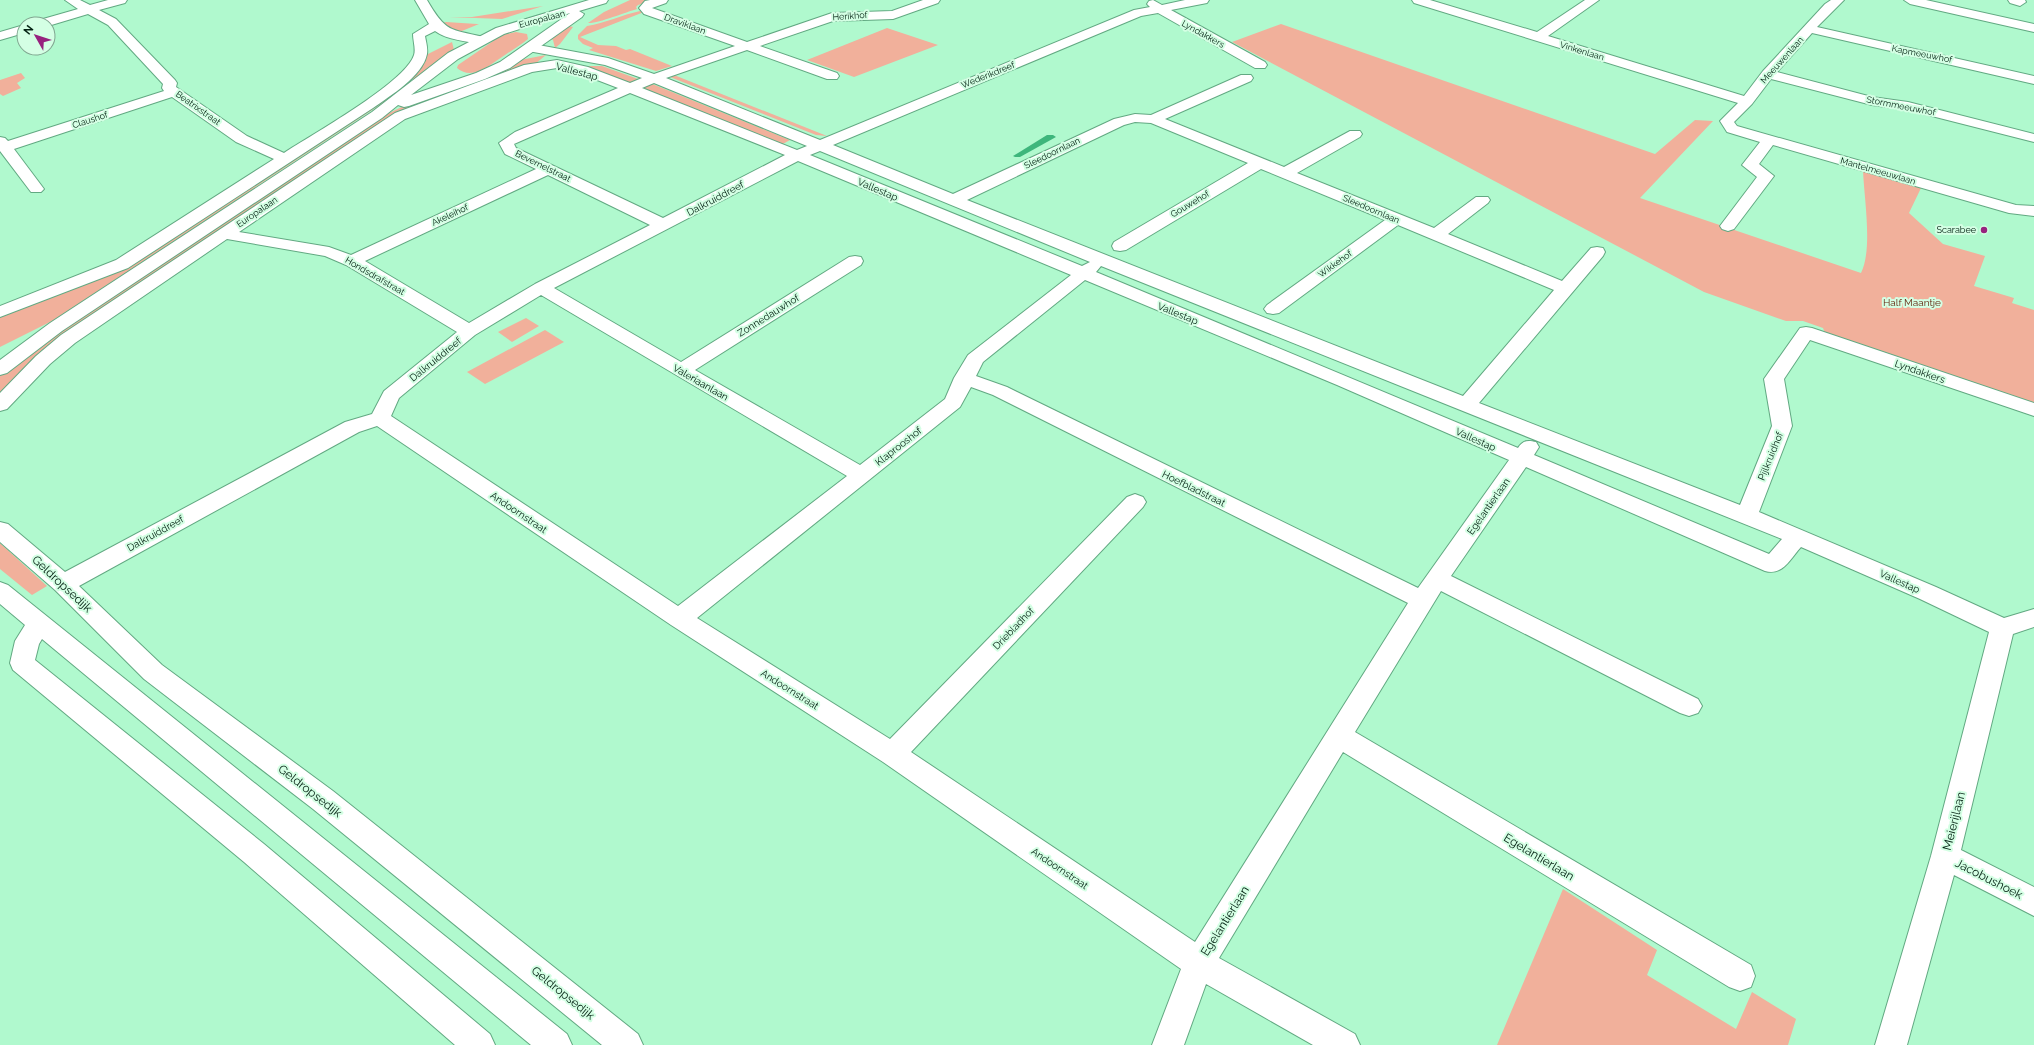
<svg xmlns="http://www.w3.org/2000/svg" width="2034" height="1045" viewBox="0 0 2034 1045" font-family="Raleway,sans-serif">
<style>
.green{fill:#f1b09b}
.water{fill:#3eb67c}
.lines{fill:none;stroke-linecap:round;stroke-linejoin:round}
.minor-casing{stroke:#62a982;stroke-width:2}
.major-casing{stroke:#62a982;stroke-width:2}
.minor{fill:#fff;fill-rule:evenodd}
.major{fill:#fff;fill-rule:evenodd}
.poi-dot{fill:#97227e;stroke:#d4ffe4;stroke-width:1.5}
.labels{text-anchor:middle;stroke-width:4;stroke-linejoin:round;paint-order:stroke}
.far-street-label{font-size:9px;fill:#032112;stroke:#d4ffe4}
.far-poi-label{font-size:9px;fill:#032112;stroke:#d4ffe4;text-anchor:end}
.street-label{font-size:10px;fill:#032112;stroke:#d4ffe4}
.park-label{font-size:10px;fill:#5f1e07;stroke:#d4ffe4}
.near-street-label{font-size:12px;fill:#032112;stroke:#d4ffe4}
</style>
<rect width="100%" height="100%" fill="#b0f9ce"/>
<g class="green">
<path d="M630,0H654L638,5L636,7L637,9C626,12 597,24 588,23L604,12Z"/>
<polygon points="543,6 502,19 449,17 472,17"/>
<path d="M640,11L644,12L580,37L598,45L616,46L626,50L630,49L672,66L656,71L589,50L593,48L583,44L578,39V35L587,26C605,23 622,15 640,11Z"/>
<polygon points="446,22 477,24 479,24 457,33 443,23"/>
<path d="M1281,24L1655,154L1695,120L1713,121L1640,198L1861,273C1873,249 1864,198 1863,170L1921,188L1909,213L1943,244L1985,256L1974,286L2014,298L2012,303L2034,310V406L1825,333L1823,328L1803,321H1786L1704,292L1232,42Z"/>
<polygon points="566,25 573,27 560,44 555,48 553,40 551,39"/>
<polygon points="887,28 938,45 854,77 807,60"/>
<path d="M516,32L527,34L528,39C521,45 512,50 505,55C492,63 473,82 457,68L458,65L502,35Z"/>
<polygon points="452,42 454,50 457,50 418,80 411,79 426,55"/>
<polygon points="546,55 535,64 468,87 460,86 520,60"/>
<polygon points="586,66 602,66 641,80 632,84 584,68"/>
<polygon points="21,73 25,78 17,83 21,88 3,96 0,94 0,80"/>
<polygon points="674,75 827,136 816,135 670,77"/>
<polygon points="650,83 790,140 781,145 640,88"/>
<polygon points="401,84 410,85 54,320 0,347 0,316 116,270"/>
<polygon points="443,90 454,92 412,108 61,339 0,397 0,374 54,336 385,115 408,104"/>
<polygon points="526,318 539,326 512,342 498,332"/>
<polygon points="545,330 564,342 485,384 467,372"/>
<polygon points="0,543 47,586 32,595 0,569"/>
<polygon points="1563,889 1657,950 1647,975 1736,1029 1752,992 1796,1019 1788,1045 1497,1045"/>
</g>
<polygon class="water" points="1047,135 1053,135 1056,137 1020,157 1015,157 1013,156"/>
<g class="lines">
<g class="minor-casing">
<g id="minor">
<path d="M65,0H80L90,5L108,0H127L125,3L99,10L116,19L175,80L177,83L176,87L179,89L247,136L284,153C311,135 405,83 414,55C416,49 413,41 413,34L429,24L415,0H427C446,33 450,29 484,37L486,40L480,44C466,41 447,40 435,31L425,36C426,42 428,48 427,54C423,76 390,96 373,108L128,268L0,317V306L116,260L274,159L236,142L172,97L14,149L44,189L41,192H31L0,151V137L5,138L8,141L164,91L162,88L163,84L108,25L88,14L48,26V24H34L36,21L78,9Z"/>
<path d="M650,0H668L666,3L652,8L747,42L832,13L892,11L923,0H940L938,3L893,19L833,21L760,46L837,73L839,76L837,79H827L747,50L666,78L820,140L1134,10L1150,7L1147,4L1149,1L1153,0L1162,5L1185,0H1209L1207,3L1171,10L1265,62L1267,65L1265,68H1255L1158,13L1141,16L833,145L953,194L1114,119L1135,114L1151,115L1241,75H1251L1253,78L1251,81L1165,119L1284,167L1350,131H1360L1362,134L1360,137L1297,173L1434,228L1476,197H1488L1490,200L1488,203L1448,234L1562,281L1591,248L1597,247L1603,248L1605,252L1603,256L1479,403L1740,505L1772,426L1764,379L1800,328L1806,327L1812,328L2034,403V416L1810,340L1784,379L1792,426L1759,512L1936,587L2004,618L2034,609V627L2013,634L1961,850L2034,887V916L1954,875L1907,1045H1875L1931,856L1989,632L1920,599L1801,547C1790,559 1783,576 1765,571L1526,467L1451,576L1698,699L1702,706L1698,713L1689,716L1680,713L1441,591L1355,732L1751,965L1755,976L1751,987L1740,991L1729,987L1343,752L1219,958L1355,1034L1360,1045H1313L1206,984L1184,1045H1152L1181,969L883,762L671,625L377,426L359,432L79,586L162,665L333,791L638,1034L643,1045H602L313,809L144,679L55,590L0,542V522L8,524L65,572L345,422L372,414L384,391L457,332L346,265L325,256L227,239L75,343L50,364L7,409L0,411V393L36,356L61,335L395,113L524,65L557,60L588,67L630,83L642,78L605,65L528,51L527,48L528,45L533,44L608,58L654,74L735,46L644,14L639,8L645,1ZM557,68L579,73L618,88L515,132L499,143L505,154L536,169L351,255L329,247L239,232L405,119L532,72ZM654,83L807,146L797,150L642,88ZM630,93L785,155L663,218L516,148L514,144ZM1135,122L1151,123L1248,163L1114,242L1112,246L1114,250L1120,251L1126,250L1261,169L1385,220L1267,305L1264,309L1267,313L1273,314L1279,313L1398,225L1554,290L1463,396L967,200L1124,125ZM820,151L1090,262L1082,266L810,155ZM798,161L1071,275L968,355L954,378L945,399L860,465L695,370L861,265L863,261L861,257L855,256L849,257L681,362L554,288ZM548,175L650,225L535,284L469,323L365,261ZM1101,266L1782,539L1769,554L1534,455L1539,447L1536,442C1528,440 1523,440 1518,448L1096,272ZM1085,280L1337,385L1509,460L1418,588L1007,387L976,376L983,362ZM541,295L847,476L678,606L391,416L399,398L475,335ZM971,387L993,395L1408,603L1195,942L911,752L1143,507L1146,502L1143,497L1135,494L1127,497L890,739L697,618L960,407Z"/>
<polygon points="1412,0 1430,0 1537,32 1585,0 1599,0 1548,36 1744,96 1763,71 1825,4 1831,0 1844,0 1817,27 2034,76 2034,84 1812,33 1777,72 1872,97 1908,102 2034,134 2034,142 1908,110 1872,105 1771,79 1752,104 1734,122 1737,126 2016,205 2034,206 2034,216 2009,213 1773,145 1759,164 1774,176 1734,229 1728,231 1722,229 1720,226 1757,177 1742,165 1760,142 1727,132 1720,121 1738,103 1414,3"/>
<polygon points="1904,0 1926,0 2034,24 2034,32 1910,4"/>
<polygon points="2008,0 2025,0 2026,2 2020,6 2010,3"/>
<polygon points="24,25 24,33 0,40 0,32"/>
<polygon points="0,582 8,585 567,1034 572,1045 531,1045 42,639 39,644 35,660 264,844 490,1034 495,1045 455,1045 244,862 13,670 10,663 15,641 25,625 0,604"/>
</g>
</g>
<g class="major-casing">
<path id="major" d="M589,0H608L606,3L579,11L584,14L582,17L510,68L485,79L409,106L404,107L398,105L382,118L62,331L7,373L0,375V360L50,323L372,112L448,53L496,28ZM570,13L500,62L476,73L411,95L458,59L504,34Z"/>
</g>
<use href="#minor" class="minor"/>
<use href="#major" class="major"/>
</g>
<circle class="poi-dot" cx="1984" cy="230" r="4"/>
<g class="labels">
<g class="far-street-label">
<text transform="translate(850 16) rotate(-4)" y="3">Herikhof</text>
<text transform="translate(542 19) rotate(-15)" y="3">Europalaan</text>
<text transform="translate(685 24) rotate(20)" y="3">Draviklaan</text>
<text transform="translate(1203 34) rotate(29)" y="3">Lyndakkers</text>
<text transform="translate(1582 51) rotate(17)" y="3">Vinkenlaan</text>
<text transform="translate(1922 54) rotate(11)" y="3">Kapmeeuwhof</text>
<text transform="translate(1782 60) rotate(-48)" y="3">Meeuwenlaan</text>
<text transform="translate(988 75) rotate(-22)" y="3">Wederikdreef</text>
<text transform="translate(1901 106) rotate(11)" y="3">Stormmeeuwhof</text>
<text transform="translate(198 108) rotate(35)" y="3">Beatrixstraat</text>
<text transform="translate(90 120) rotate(-18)" y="3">Claushof</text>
<text transform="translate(1052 153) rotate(-26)" y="3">Sleedoornlaan</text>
<text transform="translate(543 166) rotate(26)" y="3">Bevernelstraat</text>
<text transform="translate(1878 171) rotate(16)" y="3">Mantelmeeuwlaan</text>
<text transform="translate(1190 204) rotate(-31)" y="3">Gouwehof</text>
<text transform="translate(1371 209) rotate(23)" y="3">Sleedoornlaan</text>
<text transform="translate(257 212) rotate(-34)" y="3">Europalaan</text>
<text transform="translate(450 215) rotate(-25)" y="3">Akeleihof</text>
<text transform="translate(1335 264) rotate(-36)" y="3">Wikkehof</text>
<text transform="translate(375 276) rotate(30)" y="3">Hondsdrafstraat</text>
</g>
<g class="far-poi-label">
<text x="1976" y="233">Scarabee</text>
</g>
<g class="street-label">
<text transform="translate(577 71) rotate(15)" y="4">Vallestap</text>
<text transform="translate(878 189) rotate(23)" y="4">Vallestap</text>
<text transform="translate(715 198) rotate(-28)" y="4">Dalkruiddreef</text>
<text transform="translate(1178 313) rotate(22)" y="4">Vallestap</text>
<text transform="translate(768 315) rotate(-32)" y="4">Zonnedauwhof</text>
<text transform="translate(435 359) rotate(-39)" y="4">Dalkruiddreef</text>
<text transform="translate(1920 371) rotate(19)" y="4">Lyndakkers</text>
<text transform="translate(701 382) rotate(30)" y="4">Valeriaanlaan</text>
<text transform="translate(1476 439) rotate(24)" y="4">Vallestap</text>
<text transform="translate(898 446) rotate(-38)" y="4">Klaprooshof</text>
<text transform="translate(1770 456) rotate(-68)" y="4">Pijlkruidhof</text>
<text transform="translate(1194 488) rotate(26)" y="4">Hoefbladstraat</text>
<text transform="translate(1488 506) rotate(-55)" y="4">Egelantierlaan</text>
<text transform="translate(519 512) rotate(34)" y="4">Andoornstraat</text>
<text transform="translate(155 533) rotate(-29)" y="4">Dalkruiddreef</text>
<text transform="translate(1900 581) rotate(24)" y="4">Vallestap</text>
<text transform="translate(1013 628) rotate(-46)" y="4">Driebladhof</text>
<text transform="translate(790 689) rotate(32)" y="4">Andoornstraat</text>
<text transform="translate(1060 868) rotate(34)" y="4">Andoornstraat</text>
</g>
<g class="park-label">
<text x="1912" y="306">Half Maantje</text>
</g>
<g class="near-street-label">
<text transform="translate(62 584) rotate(43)" y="4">Geldropsedijk</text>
<text transform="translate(310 791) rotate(38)" y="4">Geldropsedijk</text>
<text transform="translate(1954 821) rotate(-76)" y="4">Meierijlaan</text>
<text transform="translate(1539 857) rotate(31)" y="4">Egelantierlaan</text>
<text transform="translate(1989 879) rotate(27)" y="4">Jacobushoek</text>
<text transform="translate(1225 921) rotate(-58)" y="4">Egelantierlaan</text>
<text transform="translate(563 993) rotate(39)" y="4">Geldropsedijk</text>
</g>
</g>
<g transform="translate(36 36) rotate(309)"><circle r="19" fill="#d4ffe4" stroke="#80a690"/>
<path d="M0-3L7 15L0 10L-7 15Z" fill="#97227e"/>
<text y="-6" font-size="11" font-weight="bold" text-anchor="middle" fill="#032112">N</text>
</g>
</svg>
